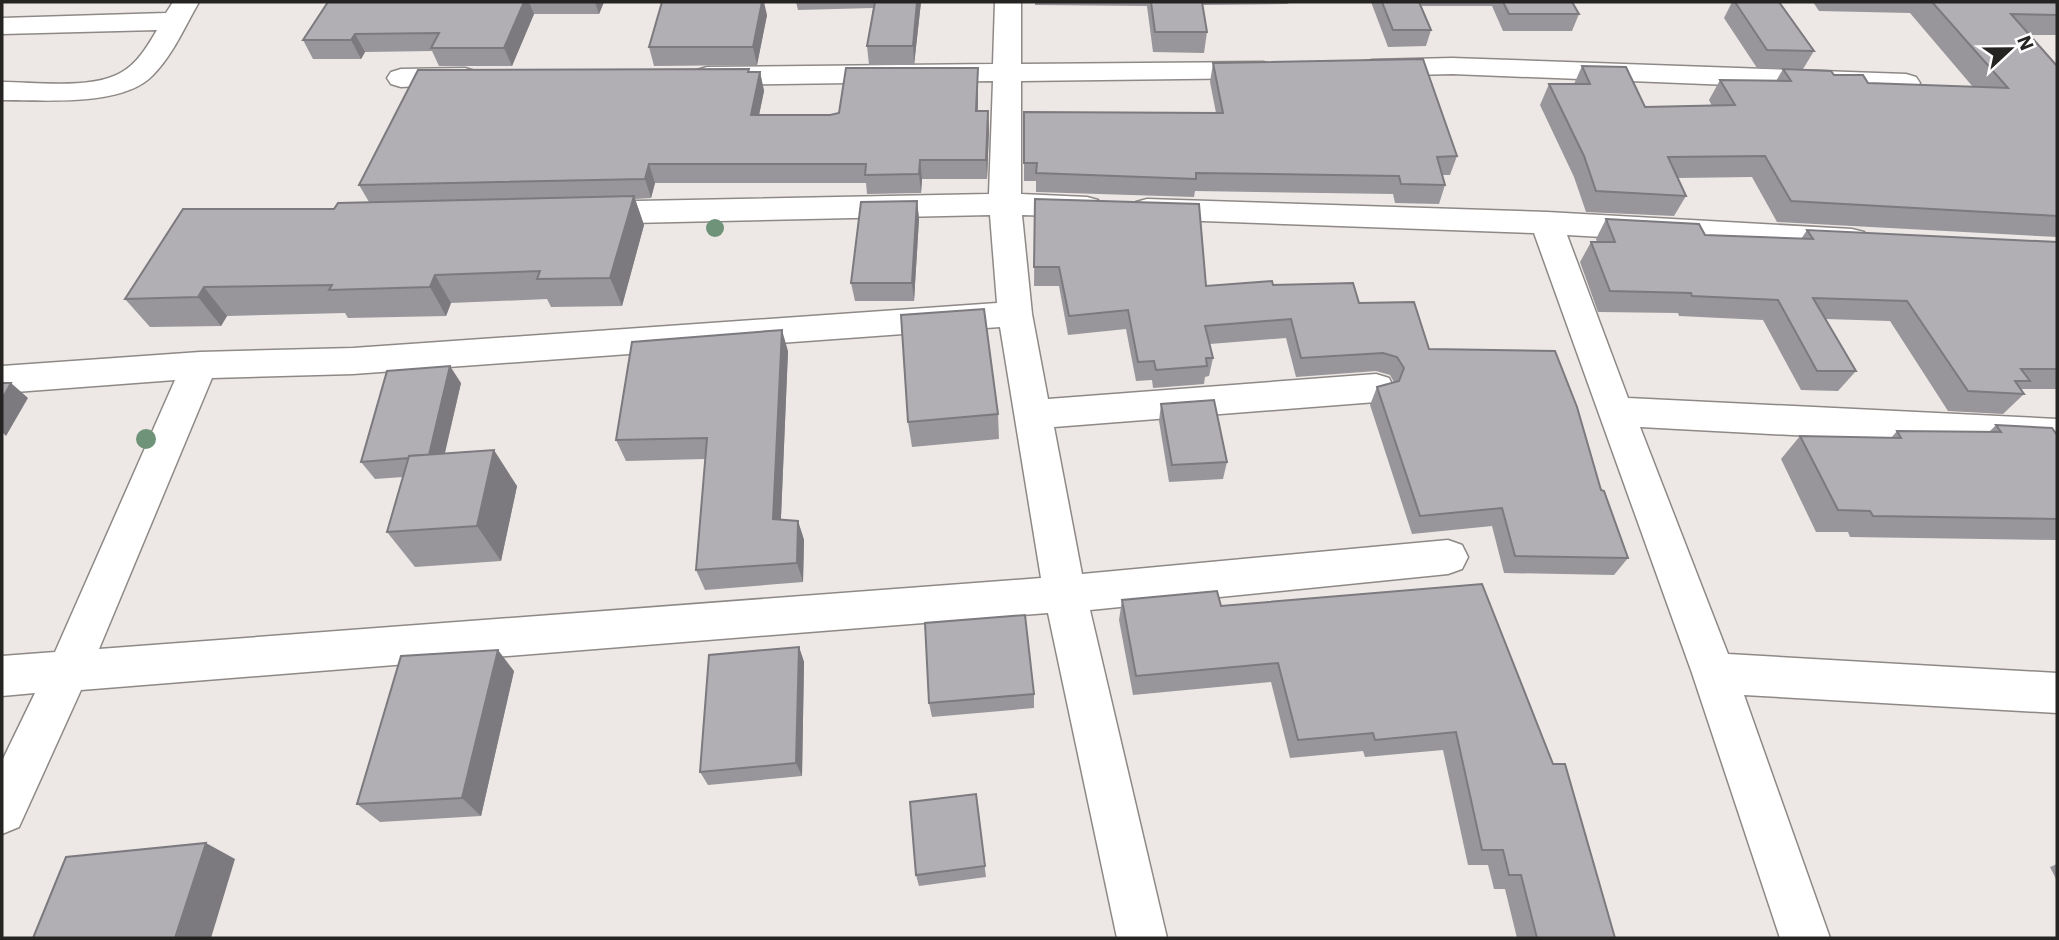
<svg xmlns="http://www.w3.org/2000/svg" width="2059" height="940" viewBox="0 0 2059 940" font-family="'IBM Plex Sans',sans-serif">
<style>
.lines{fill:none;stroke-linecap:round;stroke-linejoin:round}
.minor-casing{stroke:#8e8986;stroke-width:3}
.minor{fill:#fff;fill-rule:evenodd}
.tree{fill:#6e9378}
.wall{fill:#98969b}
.shaded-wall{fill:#7c7a7e}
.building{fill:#b1afb4;stroke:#7c7a7e;stroke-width:2}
</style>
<rect width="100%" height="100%" fill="#ede8e5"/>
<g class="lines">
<g class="minor-casing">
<g id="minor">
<path d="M173,2H199C185,26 173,55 153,75C123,107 43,100 2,100V82C35,82 93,90 122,72C138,63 148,45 157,30L2,34V18L166,13Z"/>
<path d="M995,2H1021V64L1263,62L1273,64L1277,70L1273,76L1263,78L1021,81V194L1087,197L1098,200L1103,207L1098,214L1087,217L1022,215L1032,314L1048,399L1376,374L1389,378L1394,388L1389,398L1376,402L1054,427L1082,574L1448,540L1462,545L1468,557L1462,569L1448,574L1090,610L1167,938H1117L1048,613L81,690L19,827L2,834V761L35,693L2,696V656L55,652L175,380L2,393V366L200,352L353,348L997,303L990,215L587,224L576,220L571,213L576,206L587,202L989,194L993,81L707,85L697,82L693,76L697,70L707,67L993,64ZM1000,327L1041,578L99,649L212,378L353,374Z"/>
<polygon points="1452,58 1906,74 1916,77 1920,83 1916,89 1906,92 1452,74 1372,76 1362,74 1358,68 1362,62 1372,60"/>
<polygon points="465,68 475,71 479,77 475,83 401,87 391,84 387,78 391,72 401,69"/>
<polygon points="1147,199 1547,212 1852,229 1864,232 1868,240 1864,248 1852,251 1567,235 1628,398 2057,419 2057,449 1640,427 1728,654 2057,673 2057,713 1744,695 1830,938 1780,938 1692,673 1534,233 1147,219 1136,216 1131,209 1136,202"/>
</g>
</g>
<use href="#minor" class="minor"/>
</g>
<g class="tree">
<circle cx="715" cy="228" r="9"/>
<circle cx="146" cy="439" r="10"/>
</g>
<g class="wall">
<polygon points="328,2 604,2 599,14 534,14 512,66 439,66 432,51 365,52 361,59 313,59 303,40"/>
<polygon points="796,2 921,2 914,65 869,65 867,46 873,8 798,10"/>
<polygon points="1035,2 1289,2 1288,4 1202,5 1207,32 1204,53 1153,52 1147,6 1035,5"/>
<polygon points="1371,2 1572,2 1579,14 1572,31 1503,31 1492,6 1421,6 1431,30 1426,46 1388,47"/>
<polygon points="1732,2 1779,2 1814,51 1803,69 1834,75 1868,83 1973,87 1910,13 1819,11 1813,2 2057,2 2057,35 2029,35 2057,66 2057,237 1777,222 1752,177 1678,178 1686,196 1674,216 1586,212 1574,177 1540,105 1549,84 1574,84 1582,66 1645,107 1712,106 1709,100 1720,80 1776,81 1783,69 1757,68 1724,18"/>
<polygon points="767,15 757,65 654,66 649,47"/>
<polygon points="1213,63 1457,156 1450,175 1442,175 1445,185 1439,204 1395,203 1393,194 1195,191 1194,197 1036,192 1036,181 1024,181 1024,112 1216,113 1210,82"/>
<polygon points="978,68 978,111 988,111 989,130 987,179 922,179 921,193 867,194 866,183 655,183 651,198 635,199 644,225 622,306 551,307 547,299 451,303 446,316 348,318 345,313 227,316 221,326 150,327 125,299 334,209 369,202 359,185 749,72 760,72 764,91 759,115 830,115 839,113"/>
<polygon points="1035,199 1206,286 1273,285 1359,303 1429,349 1601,490 1628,558 1614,575 1504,573 1492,526 1412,534 1370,405 1377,387 1394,382 1390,375 1376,371 1296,377 1286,338 1210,344 1213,358 1209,376 1205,377 1204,384 1153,388 1152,380 1136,381 1126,329 1068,335 1059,286 1034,286"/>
<polygon points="917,201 919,219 914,301 855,301 851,283"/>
<polygon points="1606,219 1705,235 1801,239 1807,230 2057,242 2057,389 2022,389 2021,390 2024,394 2003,414 1948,411 1890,321 1825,319 1856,371 1838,391 1801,390 1763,320 1679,316 1678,313 1598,312 1580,262 1591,242 1597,242 1596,239"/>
<polygon points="788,351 781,519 798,521 804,540 803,582 705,590 696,570 705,459 626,461 616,440"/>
<polygon points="461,383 445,453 517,486 501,561 415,567 387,532 403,477 375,479 361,462"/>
<polygon points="1161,404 1227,462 1223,479 1169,482 1159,421"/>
<polygon points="998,414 999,439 912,447 908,422"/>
<polygon points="1996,425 2057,435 2057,540 1850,537 1848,532 1816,532 1781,459 1800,436 1891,438 1897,431 1989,432"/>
<polygon points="1482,584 1615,938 1517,938 1505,889 1494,889 1488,865 1468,865 1443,750 1365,757 1363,751 1290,758 1271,682 1133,695 1119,620 1122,600 1221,606"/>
<polygon points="799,647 804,662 802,776 708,785 700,772"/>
<polygon points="514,671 481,816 380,822 357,804"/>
<polygon points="1034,694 1034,708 932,717 929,703"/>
<polygon points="976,794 986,877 919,886 916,875"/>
<polygon points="2057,864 2057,881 2050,867"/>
</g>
<g class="shaded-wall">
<polygon points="524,2 529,2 534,14 512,66 504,48"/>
<polygon points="595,2 604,2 599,14"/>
<polygon points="762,2 764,2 767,15 757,65 753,47"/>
<polygon points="917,2 921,2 914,65 913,46"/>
<polygon points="355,34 365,52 361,59 351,40"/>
<polygon points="978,68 978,87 977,130 976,111"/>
<polygon points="760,72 764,91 755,134 751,115"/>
<polygon points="988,111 989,130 987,179 986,160"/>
<polygon points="920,160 922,179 921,193 919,174"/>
<polygon points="649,164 655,183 651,198 645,179"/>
<polygon points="634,196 644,225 622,306 610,278"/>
<polygon points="917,201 919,219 914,301 912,283"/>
<polygon points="435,275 451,303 446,316 430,287"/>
<polygon points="204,287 227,316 221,326 198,297"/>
<polygon points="782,330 788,351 780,539 773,519"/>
<polygon points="450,366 461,383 440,473 428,456"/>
<polygon points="11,383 28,398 6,436 2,432 2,399"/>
<polygon points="494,450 517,486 501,561 477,526"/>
<polygon points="798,521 804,540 803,582 797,563"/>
<polygon points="799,647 804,662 802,776 796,763"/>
<polygon points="498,650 514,671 481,816 462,798"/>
<polygon points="206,843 235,859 211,938 175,938"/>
</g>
<g class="building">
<polygon points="328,2 524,2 504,48 431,48 439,33 355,34 351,40 303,40"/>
<polygon points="662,2 762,2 753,47 649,47"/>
<polygon points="875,2 917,2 913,46 867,46"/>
<polygon points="1151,2 1202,2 1207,32 1155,32"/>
<polygon points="1382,2 1419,2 1431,30 1393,30"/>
<polygon points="1503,2 1572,2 1579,14 1509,14"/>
<polygon points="1735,2 1779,2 1814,51 1767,50"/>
<polygon points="1932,2 2057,2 2057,15 2011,14 2057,66 2057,216 1791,201 1765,156 1668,157 1686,196 1596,191 1584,156 1549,84 1590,84 1582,66 1626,67 1645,107 1735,105 1720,80 1791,81 1783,69 1831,71 1834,75 1863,75 1868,83 2008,88"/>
<polygon points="1423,59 1457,156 1437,157 1445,185 1401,184 1399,176 1196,173 1196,179 1036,173 1037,163 1024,163 1024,112 1223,113 1213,63"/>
<polygon points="846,68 978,68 976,111 988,111 986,160 920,160 919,174 865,175 866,164 649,164 645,179 359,185 418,70 749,69 748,72 760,72 751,115 830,115 839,113"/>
<polygon points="634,196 610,278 537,279 540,271 435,275 430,287 329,290 332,285 204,287 198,297 125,299 183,209 334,209 338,203"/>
<polygon points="1035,199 1199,204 1206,286 1272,281 1273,285 1353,283 1359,303 1414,302 1429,349 1555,351 1577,407 1601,490 1604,491 1628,558 1515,556 1502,508 1420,516 1377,387 1399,381 1404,368 1397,357 1383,353 1301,358 1291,319 1205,326 1213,358 1206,358 1207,366 1156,370 1154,361 1138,362 1128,310 1069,316 1059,267 1034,267"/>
<polygon points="917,201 912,283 851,283 861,202"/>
<polygon points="1606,219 1699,224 1705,235 1813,239 1807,230 2057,242 2057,369 2021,369 2030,381 2015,381 2024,394 1968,391 1907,301 1813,298 1856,371 1817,371 1778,300 1692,296 1691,293 1610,291 1591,242 1615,242"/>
<polygon points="984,309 998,414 908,422 901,315"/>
<polygon points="782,330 773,519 798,521 797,563 696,570 707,438 616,440 632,342"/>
<polygon points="450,366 429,455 409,456 409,458 361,462 387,371"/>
<polygon points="2,383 11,383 2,399"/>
<polygon points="1214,400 1227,462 1172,465 1161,404"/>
<polygon points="1996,425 2052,428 2057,435 2057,519 1873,516 1870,511 1838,510 1800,436 1901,438 1897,431 2001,432"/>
<polygon points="494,450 477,526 387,532 409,456"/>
<polygon points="1482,584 1553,764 1565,764 1615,938 1537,938 1521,875 1509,875 1503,850 1482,850 1456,732 1375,740 1373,733 1298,740 1278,663 1136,676 1122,600 1217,591 1221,606"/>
<polygon points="1025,615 1034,694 929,703 925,623"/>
<polygon points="799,647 796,763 700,772 709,655"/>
<polygon points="498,650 462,798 357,804 401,656"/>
<polygon points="976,794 985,866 916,875 910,802"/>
<polygon points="206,843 175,938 33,938 66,857"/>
</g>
<rect width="2059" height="940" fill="none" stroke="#262423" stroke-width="7"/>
<g transform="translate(2010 49) rotate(68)" stroke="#ffffff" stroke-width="5" paint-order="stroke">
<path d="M0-5L12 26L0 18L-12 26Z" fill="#262423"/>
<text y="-10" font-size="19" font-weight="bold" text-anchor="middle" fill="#262423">N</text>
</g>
</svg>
